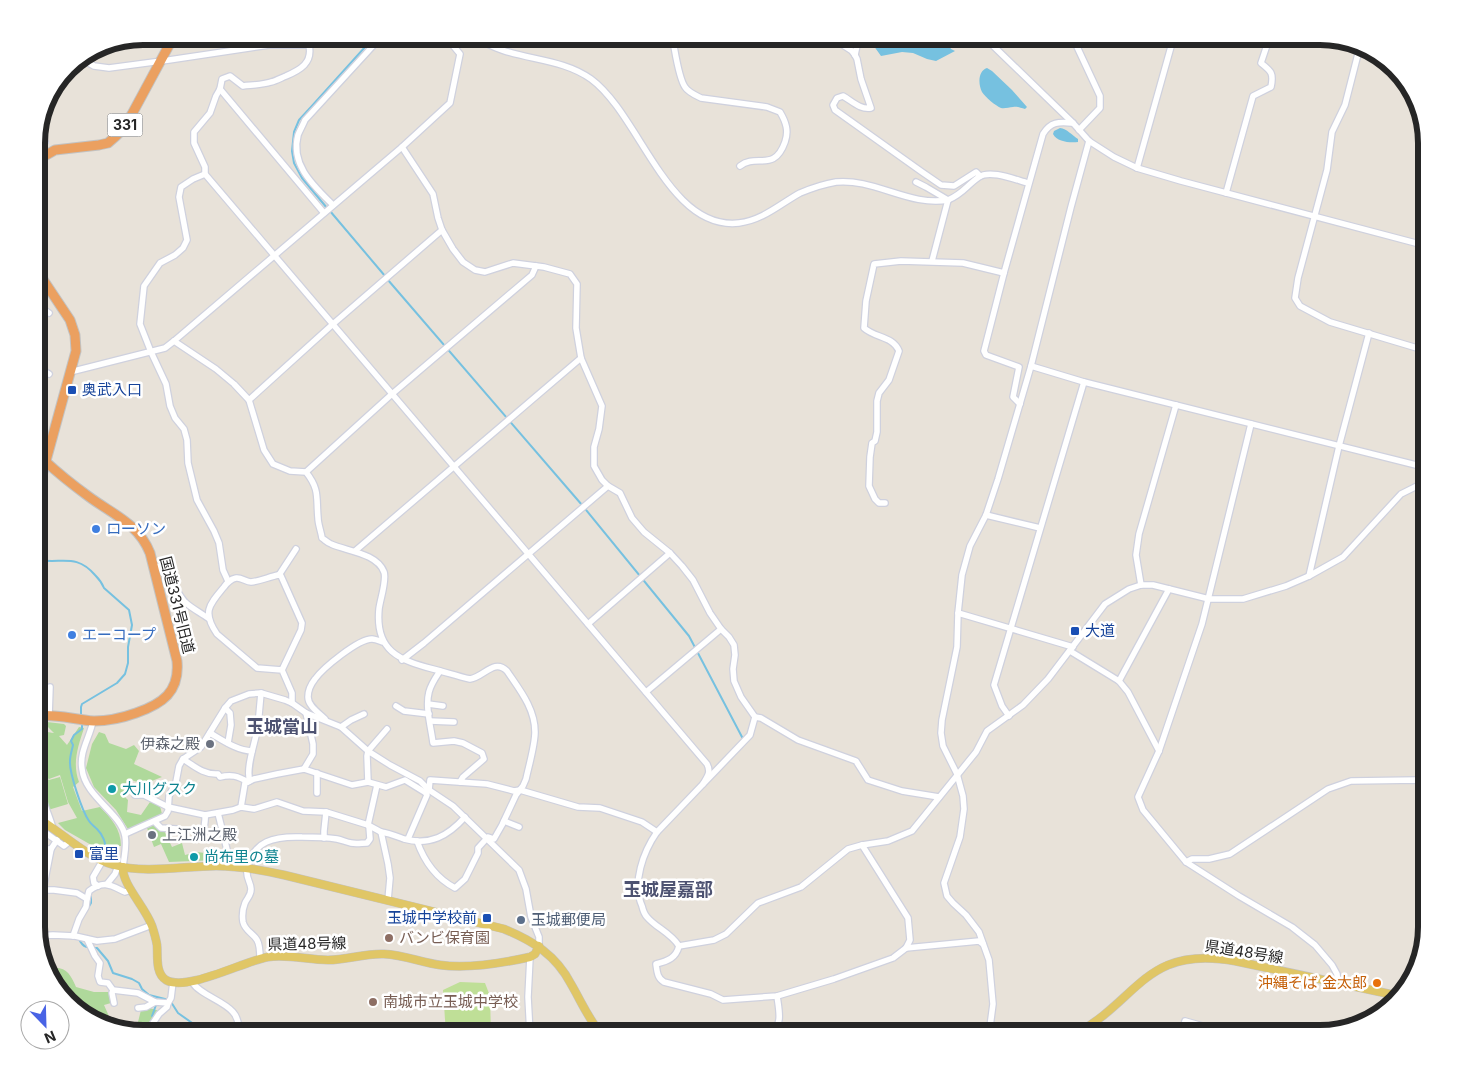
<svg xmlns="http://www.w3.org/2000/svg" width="1463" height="1070" viewBox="0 0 1463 1070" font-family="Inter,'Noto Sans JP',sans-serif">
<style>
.green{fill:#afd99b}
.pitch{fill:#bfdf97}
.water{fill:#76c1e0}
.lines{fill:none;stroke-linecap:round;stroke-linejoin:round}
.stream{stroke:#76c1e0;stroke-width:2}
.minor-casing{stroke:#cfd1de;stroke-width:8}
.major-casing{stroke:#c2c2c2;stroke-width:9}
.highway-casing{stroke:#c2c2c2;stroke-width:11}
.minor{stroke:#fff;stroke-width:5.5}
.major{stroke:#e0c666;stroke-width:8}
.highway{stroke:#eba060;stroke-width:9}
.transit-dot{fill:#1a4fb4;stroke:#fff;stroke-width:2}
.shop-dot{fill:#3f7fe0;stroke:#fff;stroke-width:2}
.worship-dot{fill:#6b7280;stroke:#fff;stroke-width:2}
.culture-dot{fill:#0f9aa8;stroke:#fff;stroke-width:2}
.service-dot{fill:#5c6f8a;stroke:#fff;stroke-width:2}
.education-dot{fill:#8d6e63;stroke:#fff;stroke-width:2}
.food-dot{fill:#e8710a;stroke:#fff;stroke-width:2}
.labels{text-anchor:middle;stroke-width:5;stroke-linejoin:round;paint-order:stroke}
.shield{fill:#fff;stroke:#676767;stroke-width:1}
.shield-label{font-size:14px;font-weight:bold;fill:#262626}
.transit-label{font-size:15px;fill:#164399;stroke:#fff;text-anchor:start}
.shop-label{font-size:15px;fill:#366cbe;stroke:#fff;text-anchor:start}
.street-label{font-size:15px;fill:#262626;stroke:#fff}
.worship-label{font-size:15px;fill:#5b616d;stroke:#fff;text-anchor:end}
.culture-label{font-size:15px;fill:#0d838f;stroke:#fff;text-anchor:start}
.service-label{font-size:15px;fill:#4e5e75;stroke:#fff;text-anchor:start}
.education-label{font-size:15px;fill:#785e54;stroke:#fff;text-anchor:start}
.food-label{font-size:15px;fill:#c56008;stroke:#fff;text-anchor:end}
.quarter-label{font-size:18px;font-weight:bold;fill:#4d5271;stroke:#fff}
.rim{fill:none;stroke:#262626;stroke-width:6}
</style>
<rect width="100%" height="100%" fill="#e8e2d9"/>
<g class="green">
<path d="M47,722L64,724L66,726L64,735L59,736L67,745L79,727L84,728C78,747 72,763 79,782L73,787L82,811L100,807C111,818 121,829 121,846H93L65,830L58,823L77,818L68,802L60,775L49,779L43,775L40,768L41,763L36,737C41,730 46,732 54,733L48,727L40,728L41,723Z"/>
<polygon points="99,732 105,734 109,743 126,749 134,745 139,751 134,764 162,777 144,784 128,779 123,795 128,800 127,812 141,815 150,802 160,806 162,814 153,820 128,829 116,810 94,787 86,768 92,744"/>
<polygon points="41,775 49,780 60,777 68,804 48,810"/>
<polygon points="160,822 172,847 182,843 185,855 197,852 213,854 217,860 169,862 161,844 154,847 147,828"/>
<path d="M52,968C66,966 71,975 76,987L94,992H110L111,1003L104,1005L112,1023L78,1012L50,980L49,972Z"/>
<polygon points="150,1008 159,1011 143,1034 126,1028 127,1024 138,1022 141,1010"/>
</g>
<polygon class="pitch" points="460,982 485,983 490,996 491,1034 446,1034 443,990"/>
<g class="water">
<polygon points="872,36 941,36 946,43 948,43 951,49 955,51 936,61 927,59 913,53 902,52 881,56 871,42"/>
<path d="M987,68L992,71L1012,90L1027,107L1025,109C1021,108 1017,106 1013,107C1009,107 1005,109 1001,108C996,106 985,97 982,92C978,84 978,71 987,68Z"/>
<path d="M1060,128C1067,129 1072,135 1078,139V142C1070,143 1057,142 1053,134L1054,131Z"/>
</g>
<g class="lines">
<g class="stream">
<polyline points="327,208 302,178 294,163 292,151 294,132 299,120 311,107 375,36"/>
<polyline points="330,211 385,276"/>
<polyline points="388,280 582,505 689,636 742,737"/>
<path d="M38,560C62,564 76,553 95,575C99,579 102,583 104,588L129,610L132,625L128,647V663L125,674L117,683L82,704L81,707V717"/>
<path d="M82,724V729L74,735L71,741L73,745C72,750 70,755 70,761C69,772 82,811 89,821C91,824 94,826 97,829C105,837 105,844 107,854"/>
<polyline points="88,908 91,903 91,896"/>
<path d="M79,939C83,948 88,948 97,948L108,961L113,973L132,979L139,983L142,989L149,995L165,999L171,1002L178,1013L195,1025L200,1034"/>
<polyline points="152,1016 156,1005"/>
</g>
<g class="minor-casing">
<g id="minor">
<path d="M475,36C509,62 556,54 591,79C640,115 668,231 739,223C763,220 780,204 800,193C812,188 824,184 836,182C874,178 910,207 948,200"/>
<path d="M672,36C675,49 678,77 685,87C688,92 695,95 701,98L767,107L780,112C786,122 789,131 785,142C774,173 756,153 740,166"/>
<path d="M829,36L852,51L855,55L857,59L861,79L871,108C860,110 852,101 843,96L837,98L833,105L835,110L922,172L941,185L954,186L976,172L980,176"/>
<polyline points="983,36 1073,123 1089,141 1114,157 1137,168 1181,181 1427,246"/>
<polyline points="1072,36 1100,96 1100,108 1079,130"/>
<polyline points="807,37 808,36"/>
<path d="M309,45C313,63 300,70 286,76C281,78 276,81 271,82C262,85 252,85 243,86L230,76L222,79L220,89L216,96L210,113L194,132V143L205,167V174L707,764C711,772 708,776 703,784"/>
<polyline points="1359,50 1345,105 1332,132 1327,170 1298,278 1295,298 1300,306 1330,322 1427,351"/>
<polyline points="855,55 859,36"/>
<polyline points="80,58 94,66 109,68 169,60 269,45 309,45 317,36"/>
<polyline points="220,89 324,213"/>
<polyline points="37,147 45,142"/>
<polyline points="402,147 433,194 438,218 442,230 453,249 463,262 475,270 485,272 513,263 544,267 570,274 577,284 576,328 581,358 602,406 599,429 594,447 594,466 602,480 608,486 620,493 632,518 644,532 670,553 682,566 693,580 710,613 721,629 729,637 734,645 735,655 733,669 734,681 741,697 755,717 761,718 798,740 856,761 868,780 902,791 939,797"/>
<polyline points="1137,168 1174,36"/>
<polyline points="205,174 193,179 181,187 179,197 187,240 183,248 175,255 160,263 144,286 140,324 151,352 166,384 170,406 175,418 184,429 187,440 188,463 197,500 214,531 219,543 223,570 228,581"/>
<path d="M916,182L926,187L948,200C963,194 967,185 979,177C990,169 1016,180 1028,183"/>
<path d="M1226,193L1253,96L1271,87C1274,73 1271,71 1261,63L1270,36"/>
<path d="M333,205C314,186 290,165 298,135C300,130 303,125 305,120L382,36"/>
<polyline points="932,261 948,200"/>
<polyline points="36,297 40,307 49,313"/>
<path d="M174,341L216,369L234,384L249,400L264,450L273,464L290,471L306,472C320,490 316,497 318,518C318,524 321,531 322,538C325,540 328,543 331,544C346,551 377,553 384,572C387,580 380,600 379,609C375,651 399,660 433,669C445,672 457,676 470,679C484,677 494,658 507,671C519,689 535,708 535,732C535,745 529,765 526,779L523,786L516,795L502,825L494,839L488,837L478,848V853L465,879L455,888C436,878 424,861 417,841"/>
<polyline points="36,366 49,374"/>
<polyline points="1031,366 1084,382 1420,466 1427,471"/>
<polyline points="70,372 165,348 174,341 402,147 450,103 460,54 445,36"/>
<polyline points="249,400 333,324 442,230"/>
<path d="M1020,404L1013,397L1019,367L986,355L984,351L1004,273L1043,134C1051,121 1059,122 1073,123"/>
<polyline points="1251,424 1202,624 1159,751 1138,797 1143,810 1186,862 1239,896 1292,927 1315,945 1332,965 1337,974 1338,984"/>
<polyline points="36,453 45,461"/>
<polyline points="306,472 392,394 532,275 536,266"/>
<path d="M885,503H879L875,499L869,486L870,457L872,443L875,441L877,432V401L879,393L889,380L899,351C893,336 875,338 864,328L866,301L874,264L901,261L963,263L1004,273"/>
<polyline points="986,515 1040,528"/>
<polyline points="355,551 581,358"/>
<path d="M154,565C170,570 174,590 185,602C191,608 201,613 208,618"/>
<polyline points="279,575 296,549"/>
<polyline points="1309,576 1339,446 1369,333"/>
<polyline points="1141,585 1136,555 1139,534 1176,405"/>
<polyline points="958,613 1073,647"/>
<polyline points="588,624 670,553"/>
<polyline points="1070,651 1119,681 1128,692 1159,751"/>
<polyline points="402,660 424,643 608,486"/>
<path d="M282,670L257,668L217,634C202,612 209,605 224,587C227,583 230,579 236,578C241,577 246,582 251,582C260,581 269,577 278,575L281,576L302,623L301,630L282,670L292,693V703"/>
<path d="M440,671C436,677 431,684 429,692C425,707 431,727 433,743L454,741L463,743L482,753L484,759L463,777L460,782"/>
<polyline points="1119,681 1169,589"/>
<polyline points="646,692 721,629"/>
<polyline points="428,704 443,706"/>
<polyline points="396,706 404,711 429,714"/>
<polyline points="225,708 230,713 231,725 228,743"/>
<polyline points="49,716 50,687"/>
<polyline points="1009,716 1002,706 994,685 1084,382"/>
<path d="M325,719C319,713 308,706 308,697C308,691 311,684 315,679C323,668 358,639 372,639C375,639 380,641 383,642"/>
<path d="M93,721C90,737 79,752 82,769C85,797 121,813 125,836C127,846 124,857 123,867"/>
<polyline points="430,721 454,722"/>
<polyline points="341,727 351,720 364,714"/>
<path d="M210,733C222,740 238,751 252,751"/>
<path d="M36,751C39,764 38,777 41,791C43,804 50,816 53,829"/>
<path d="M183,759C194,766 204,775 218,774L220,777C231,774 238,776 248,782"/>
<polyline points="304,769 313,754 313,744 306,713"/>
<path d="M250,781C245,769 256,740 258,726C259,715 260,704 261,693"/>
<polyline points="368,782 367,756 368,751 387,729"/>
<polyline points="429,790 430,780 487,784 514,791 520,790 578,807 600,808 642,822 657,832"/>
<polyline points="317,793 317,773"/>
<polyline points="135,795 144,795 168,807 205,815 233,810 241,807 254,809 277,802 303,811 326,812 368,825 381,832 388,864 390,878 388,900"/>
<polyline points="241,807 245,783 254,779 277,774 304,769 352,785 368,782 386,787 405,780 426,793 429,790"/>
<polyline points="218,813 231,866"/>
<polyline points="504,821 519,827"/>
<polyline points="155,822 161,828 177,829"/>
<polyline points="368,825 377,785"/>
<polyline points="36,826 64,846 70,841"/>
<path d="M381,832C389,833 396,836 404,839C430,846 448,836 465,817"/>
<polyline points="125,834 165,816 168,811 169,796 176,782 179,766 183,759 201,747 225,708 231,701 249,694 261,693 285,700 292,703 306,713 341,727 368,751 390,765 420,781 429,790 453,806 519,870 526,889 531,917 539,937 539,946"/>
<path d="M204,835C203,828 206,822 205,815"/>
<polyline points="324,838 324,831 326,812"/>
<polyline points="408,839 427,795 426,793"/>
<polyline points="36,849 51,849 57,840"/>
<polyline points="1186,862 1192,859 1209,859 1230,854 1328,789 1351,781 1417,780 1427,782"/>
<polyline points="107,884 115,874 118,866"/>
<polyline points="98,886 94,883 93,877 103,860"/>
<polyline points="36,890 54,890 77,893 87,899 86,907 79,919 73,936"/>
<polyline points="37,890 44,885 51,849"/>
<path d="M87,899L89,891C104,880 110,885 125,892L131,890"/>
<polyline points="36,922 39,911 36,897"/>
<polyline points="37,936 53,935 75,936 97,941 115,939 152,925"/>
<polyline points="87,939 95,956 100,963 98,976 100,982 108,983 113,990 138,993 155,1002 168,1003"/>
<polyline points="679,946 714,940 726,934 758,903 801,887 848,849 862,845 888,841 912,831 976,752 987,731 1023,705 1048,679 1105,604 1129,589 1141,585 1153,585 1209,599 1243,599 1286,586 1309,576 1343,557 1401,494 1417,486 1427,484"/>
<path d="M679,946C676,958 668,961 656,964C657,971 657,978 664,982L711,994L723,1000L777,996L834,979L893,958L906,948L910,940L908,918L862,845"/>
<path d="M679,946C670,932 656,928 647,917C644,914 643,910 642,906C632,883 643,852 657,832L750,735L755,717"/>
<polyline points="906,948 979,941 983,944"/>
<polyline points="530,957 528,997 530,1034"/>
<path d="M260,959C260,952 260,945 257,940C253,933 245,931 243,922C242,916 243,908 245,903C247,898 251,896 251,889C251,883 246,878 247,871C252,840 275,836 302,837C313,837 325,837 337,839C342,840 346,842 351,843C356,844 362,843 367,843L370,839L369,826"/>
<path d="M192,982C204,1001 246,1003 237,1034"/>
<polyline points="113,990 112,993 114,1003"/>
<polyline points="138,1008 146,1007 155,1002"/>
<polyline points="144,1034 147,1032 159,1014 167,1007 168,1003 171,998 173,982"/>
<path d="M771,1034C783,1024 779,1011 777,996"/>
<polyline points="989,1034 993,1004 989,960 979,932 966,915 953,903 947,896 944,883 960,837 964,809 963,796 957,774 943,746 941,733 942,720 957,647 958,613 962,575 970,546 986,515 998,479 1031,366 1071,207 1089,141"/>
<polyline points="1182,1034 1185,1021 1231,1034"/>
</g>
</g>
<g class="major-casing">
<g id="major">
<path d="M36,817C61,832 86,857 114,865C145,874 184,866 216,866C240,866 262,870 284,875L504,929C533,941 556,955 571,984C581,1001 588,1018 601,1034"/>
<path d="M123,867C121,883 146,908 152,926C154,932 156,939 157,945C158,956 155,973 166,980C187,992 244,961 268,957C288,954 308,960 328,960C347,960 365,953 384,954C403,955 421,962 440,965C467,969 503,963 530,957L535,954L539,946"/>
<path d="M1076,1034C1140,998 1146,945 1235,961L1399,996"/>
</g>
</g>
<g class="highway-casing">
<g id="highway">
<polyline points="37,163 41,158 55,150 99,145 108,143 116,136 122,130 132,114 174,36"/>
<polyline points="36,497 76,351 75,335 70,320 36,269"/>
<path d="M36,716C55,713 75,720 94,721C108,721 122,718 136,713C162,704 180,692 177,661L150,553C138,523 112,514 88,496C73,485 59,474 45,461"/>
</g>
</g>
<use href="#minor" class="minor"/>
<use href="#major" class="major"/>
<use href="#highway" class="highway"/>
</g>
<g class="transit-dot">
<rect x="67" y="385" width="10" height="10" rx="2.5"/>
<rect x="1070" y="626" width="10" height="10" rx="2.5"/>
<rect x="74" y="849" width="10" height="10" rx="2.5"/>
<rect x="482" y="913" width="10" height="10" rx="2.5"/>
</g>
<g class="shop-dot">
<circle cx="96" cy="529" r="5"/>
<circle cx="72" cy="635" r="5"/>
</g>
<g class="worship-dot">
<circle cx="210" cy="744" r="5"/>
<circle cx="152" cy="835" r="5"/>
</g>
<g class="culture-dot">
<circle cx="112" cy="789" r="5"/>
<circle cx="194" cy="857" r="5"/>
</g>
<circle class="service-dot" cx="521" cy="920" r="5"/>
<g class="education-dot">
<circle cx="389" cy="938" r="5"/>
<circle cx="373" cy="1002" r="5"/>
</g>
<circle class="food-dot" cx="1377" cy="983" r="5"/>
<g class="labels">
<rect class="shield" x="107.5" y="113.5" width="35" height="23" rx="4"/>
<g class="shield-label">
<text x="125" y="130">331</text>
</g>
<g class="transit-label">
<text x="82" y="395">奥武入口</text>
<text x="1085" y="636">大道</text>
<text x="89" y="859">富里</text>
<text x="477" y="923" text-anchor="end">玉城中学校前</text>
</g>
<g class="shop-label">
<text x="106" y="534">ローソン</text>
<text x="82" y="640">エーコープ</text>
</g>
<g class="street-label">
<text transform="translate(177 605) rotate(76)" y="5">国道331号旧道</text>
<text transform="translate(307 944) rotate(-1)" y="5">県道48号線</text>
<text transform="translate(1244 952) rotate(9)" y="5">県道48号線</text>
</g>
<g class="worship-label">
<text x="200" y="749">伊森之殿</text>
<text x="162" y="840" text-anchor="start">上江洲之殿</text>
</g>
<g class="culture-label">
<text x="122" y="794">大川グスク</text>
<text x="204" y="862">尚布里の墓</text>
</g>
<g class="service-label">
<text x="531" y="925">玉城郵便局</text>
</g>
<g class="education-label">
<text x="399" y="943">バンビ保育園</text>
<text x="383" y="1007">南城市立玉城中学校</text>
</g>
<g class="food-label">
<text x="1367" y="988">沖縄そば 金太郎</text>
</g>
<g class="quarter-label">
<text x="282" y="733">玉城當山</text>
<text x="668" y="896">玉城屋嘉部</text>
</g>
</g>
<path d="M0 0H1463V1070H0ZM143 45H1320A98 98 0 0 1 1418 143V927A98 98 0 0 1 1320 1025H143A98 98 0 0 1 45 927V143A98 98 0 0 1 143 45Z" fill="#fff" fill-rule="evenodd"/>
<path class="rim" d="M143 45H1320A98 98 0 0 1 1418 143V927A98 98 0 0 1 1320 1025H143A98 98 0 0 1 45 927V143A98 98 0 0 1 143 45Z"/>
<g transform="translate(45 1025) rotate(157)"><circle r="24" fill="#ffffff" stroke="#a8a8a8"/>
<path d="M0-4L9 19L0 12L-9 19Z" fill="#4963e5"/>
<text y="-8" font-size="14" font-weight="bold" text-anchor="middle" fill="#262626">N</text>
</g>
</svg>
